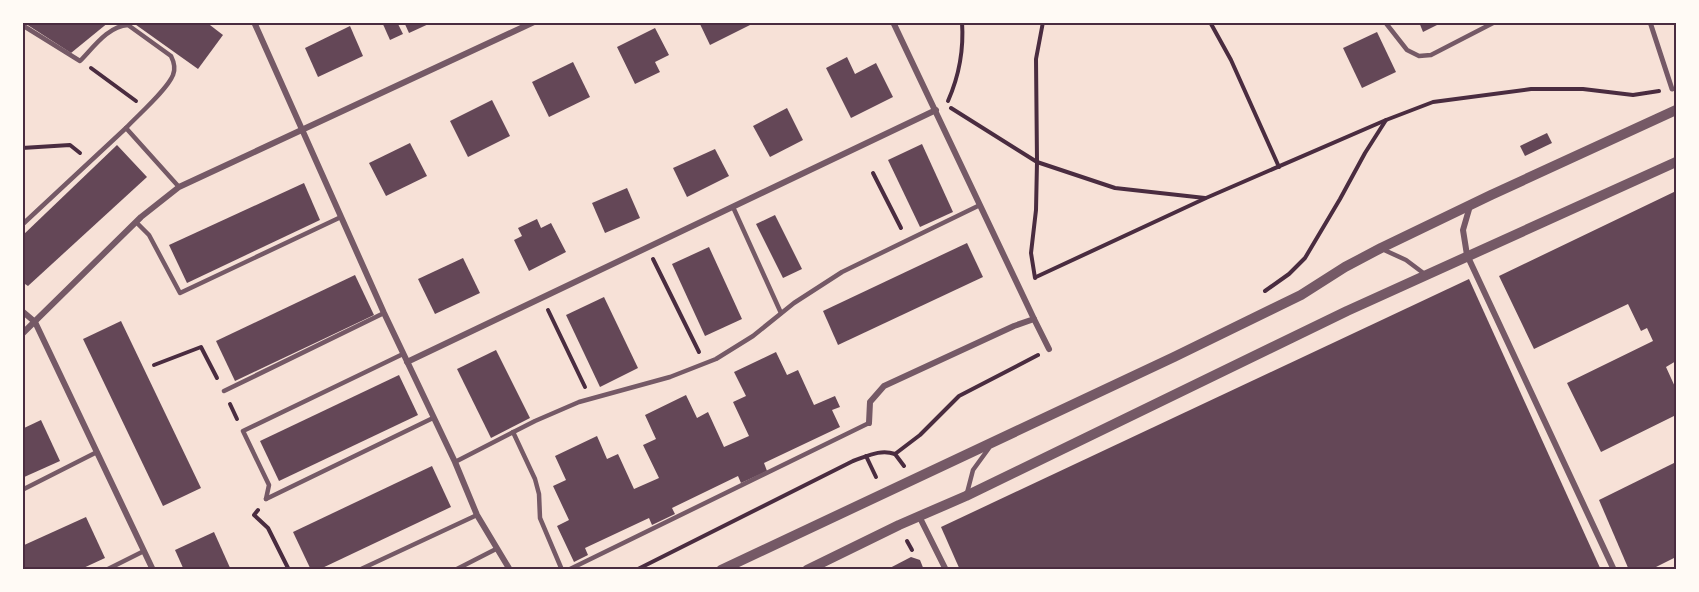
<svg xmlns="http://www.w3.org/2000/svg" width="1699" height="592" viewBox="0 0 1699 592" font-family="'Source Serif 4',serif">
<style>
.building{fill:#644757}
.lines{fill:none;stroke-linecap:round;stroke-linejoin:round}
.path{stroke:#4a2c40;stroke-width:4}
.service{stroke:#755966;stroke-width:4.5}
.pedestrian{stroke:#755966;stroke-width:5}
.minor{stroke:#755966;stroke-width:6}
.tertiary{stroke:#755966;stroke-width:10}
.neatline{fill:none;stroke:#4a2c40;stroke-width:2}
</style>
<rect width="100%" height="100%" fill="#f7e1d7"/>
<g class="building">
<polygon points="23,22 109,22 71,53"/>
<polygon points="132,22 206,22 223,35 198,69"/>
<polygon points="382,22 397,22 403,34 390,40"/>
<polygon points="404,22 433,22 409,33"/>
<polygon points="699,22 751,22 752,24 710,45"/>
<polygon points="1419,22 1443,22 1423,32"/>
<polygon points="350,26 363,56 318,77 305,48"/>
<polygon points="655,28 669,55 655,62 660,72 635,84 617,47"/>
<polygon points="1377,32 1396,72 1362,88 1343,48"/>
<polygon points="847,57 855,74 876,63 893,97 851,118 826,68"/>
<polygon points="573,62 590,97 549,117 532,82"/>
<polygon points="492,100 510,136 468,157 450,121"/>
<polygon points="787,108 803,140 770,157 753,126"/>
<polygon points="1547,133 1552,143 1525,156 1520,146"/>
<polygon points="410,143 427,176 386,196 369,163"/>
<polygon points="922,144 953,212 920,227 888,160"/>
<polygon points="117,145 147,177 28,286 22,282 22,236"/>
<polygon points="715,149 729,176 687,197 673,168"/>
<polygon points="304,183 320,220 187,283 169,245"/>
<polygon points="627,188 640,218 605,233 592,203"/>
<polygon points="1676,191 1676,361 1666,367 1676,389 1676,415 1601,452 1567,383 1653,341 1647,328 1641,331 1628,304 1534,349 1499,276"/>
<polygon points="775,215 802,269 783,278 756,224"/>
<polygon points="537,219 541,228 551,223 566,252 529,271 514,240 522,236 518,228"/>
<polygon points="967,243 983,277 838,345 823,311"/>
<polygon points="709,247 742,319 705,336 672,264"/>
<polygon points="463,258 480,293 435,314 418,279"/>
<polygon points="355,275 374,315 235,381 216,341"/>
<polygon points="1469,279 1601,570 960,570 941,527"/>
<polygon points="604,297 638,368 600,387 566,315"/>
<polygon points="121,321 201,488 163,506 83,339"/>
<polygon points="496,350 530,418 491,438 457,369"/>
<polygon points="776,352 787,375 798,370 814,405 835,396 840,407 832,410 840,427 764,463 767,471 741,483 738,476 672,508 675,514 652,525 649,518 585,548 588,555 574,562 557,526 569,520 553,486 566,480 555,456 597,436 607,459 618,454 634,489 659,478 643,445 656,439 645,415 686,395 697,418 708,412 724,447 749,436 733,402 746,396 734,372"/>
<polygon points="399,375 418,415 279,481 260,441"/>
<polygon points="41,420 60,461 22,478 22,429"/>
<polygon points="1676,462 1676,557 1650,570 1629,570 1599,500"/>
<polygon points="432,466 451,507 318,570 311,570 293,532"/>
<polygon points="86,517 105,558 79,570 22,570 22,546"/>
<polygon points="214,532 231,570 184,570 175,550"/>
<polygon points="911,557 920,560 924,570 886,570"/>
</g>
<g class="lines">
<g class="path">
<polyline points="1210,22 1231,60 1279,167"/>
<polyline points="91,68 136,101"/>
<path d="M948,101C959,76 964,50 962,22"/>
<polyline points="951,108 1037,162 1115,188 1205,198"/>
<polyline points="22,148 70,145 80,153"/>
<polyline points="873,173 901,228"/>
<polyline points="653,259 699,352"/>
<polyline points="1036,277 1206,198 1386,120 1433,102 1531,89 1583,89 1633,95 1659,91"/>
<polyline points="1035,278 1031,253 1036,210 1037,162 1036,59 1043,22"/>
<polyline points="1265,291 1289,274 1305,258 1340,199 1365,153 1386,120"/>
<polyline points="548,310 585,387"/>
<polyline points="154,365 201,347 217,378"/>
<polyline points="230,404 237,419"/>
<polyline points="866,456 876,477"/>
<polyline points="904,466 895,454 920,435 959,396 1038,355"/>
<polyline points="258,510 254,515 268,528 289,570"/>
<polyline points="907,541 912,550"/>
<path d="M636,570L853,461C868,456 880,449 895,454"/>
</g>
<g class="service">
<polyline points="1385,22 1407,50 1419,56 1431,55 1495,22"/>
<path d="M22,25L80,61C93,48 108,26 128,25L171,56C174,62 176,68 173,75C167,90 138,115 126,128"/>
<polyline points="733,207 781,313"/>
<polyline points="22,222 24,223 126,128 179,187"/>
<polyline points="136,222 149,235 180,293 341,217"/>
<polyline points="1382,249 1406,260 1426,275"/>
<polyline points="224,391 384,313"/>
<polyline points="513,432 535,479 539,494 540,518 562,570"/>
<polyline points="455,462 535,421 579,402 670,377 716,359 753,336 794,303 842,272 980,205"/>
<polyline points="22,490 97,452"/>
<polyline points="967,493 973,470 989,448"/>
<polyline points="266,499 269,485 243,431 403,354"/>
<polyline points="266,499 433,418"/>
<polyline points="106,570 144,551"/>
<polyline points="359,570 477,515"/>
<polyline points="455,570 496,549"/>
<polyline points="568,570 869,423"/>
</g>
<polyline class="pedestrian" points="1650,22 1672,89"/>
<g class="minor">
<polyline points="254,22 384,313 455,462 477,515 510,570"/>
<polyline points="1470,206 1463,230 1467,255 1614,570"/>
<polyline points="22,311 35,322 153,570"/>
<polyline points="1034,319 1049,349"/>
<polyline points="22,334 141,217 179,187 534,22"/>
<polyline points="407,362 936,110"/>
<polyline points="869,423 870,402 884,386 1014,326 1034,319 893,22"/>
<polyline points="919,516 946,570"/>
</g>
<g class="tertiary">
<polyline points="721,570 1174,357 1301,295 1345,267 1381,248 1491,195 1676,110"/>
<polyline points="807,570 899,525 966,496 1347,311 1676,162"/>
</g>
</g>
<rect width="1699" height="592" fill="none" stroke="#fffaf5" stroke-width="48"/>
<rect x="24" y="24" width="1651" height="544" class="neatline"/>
</svg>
